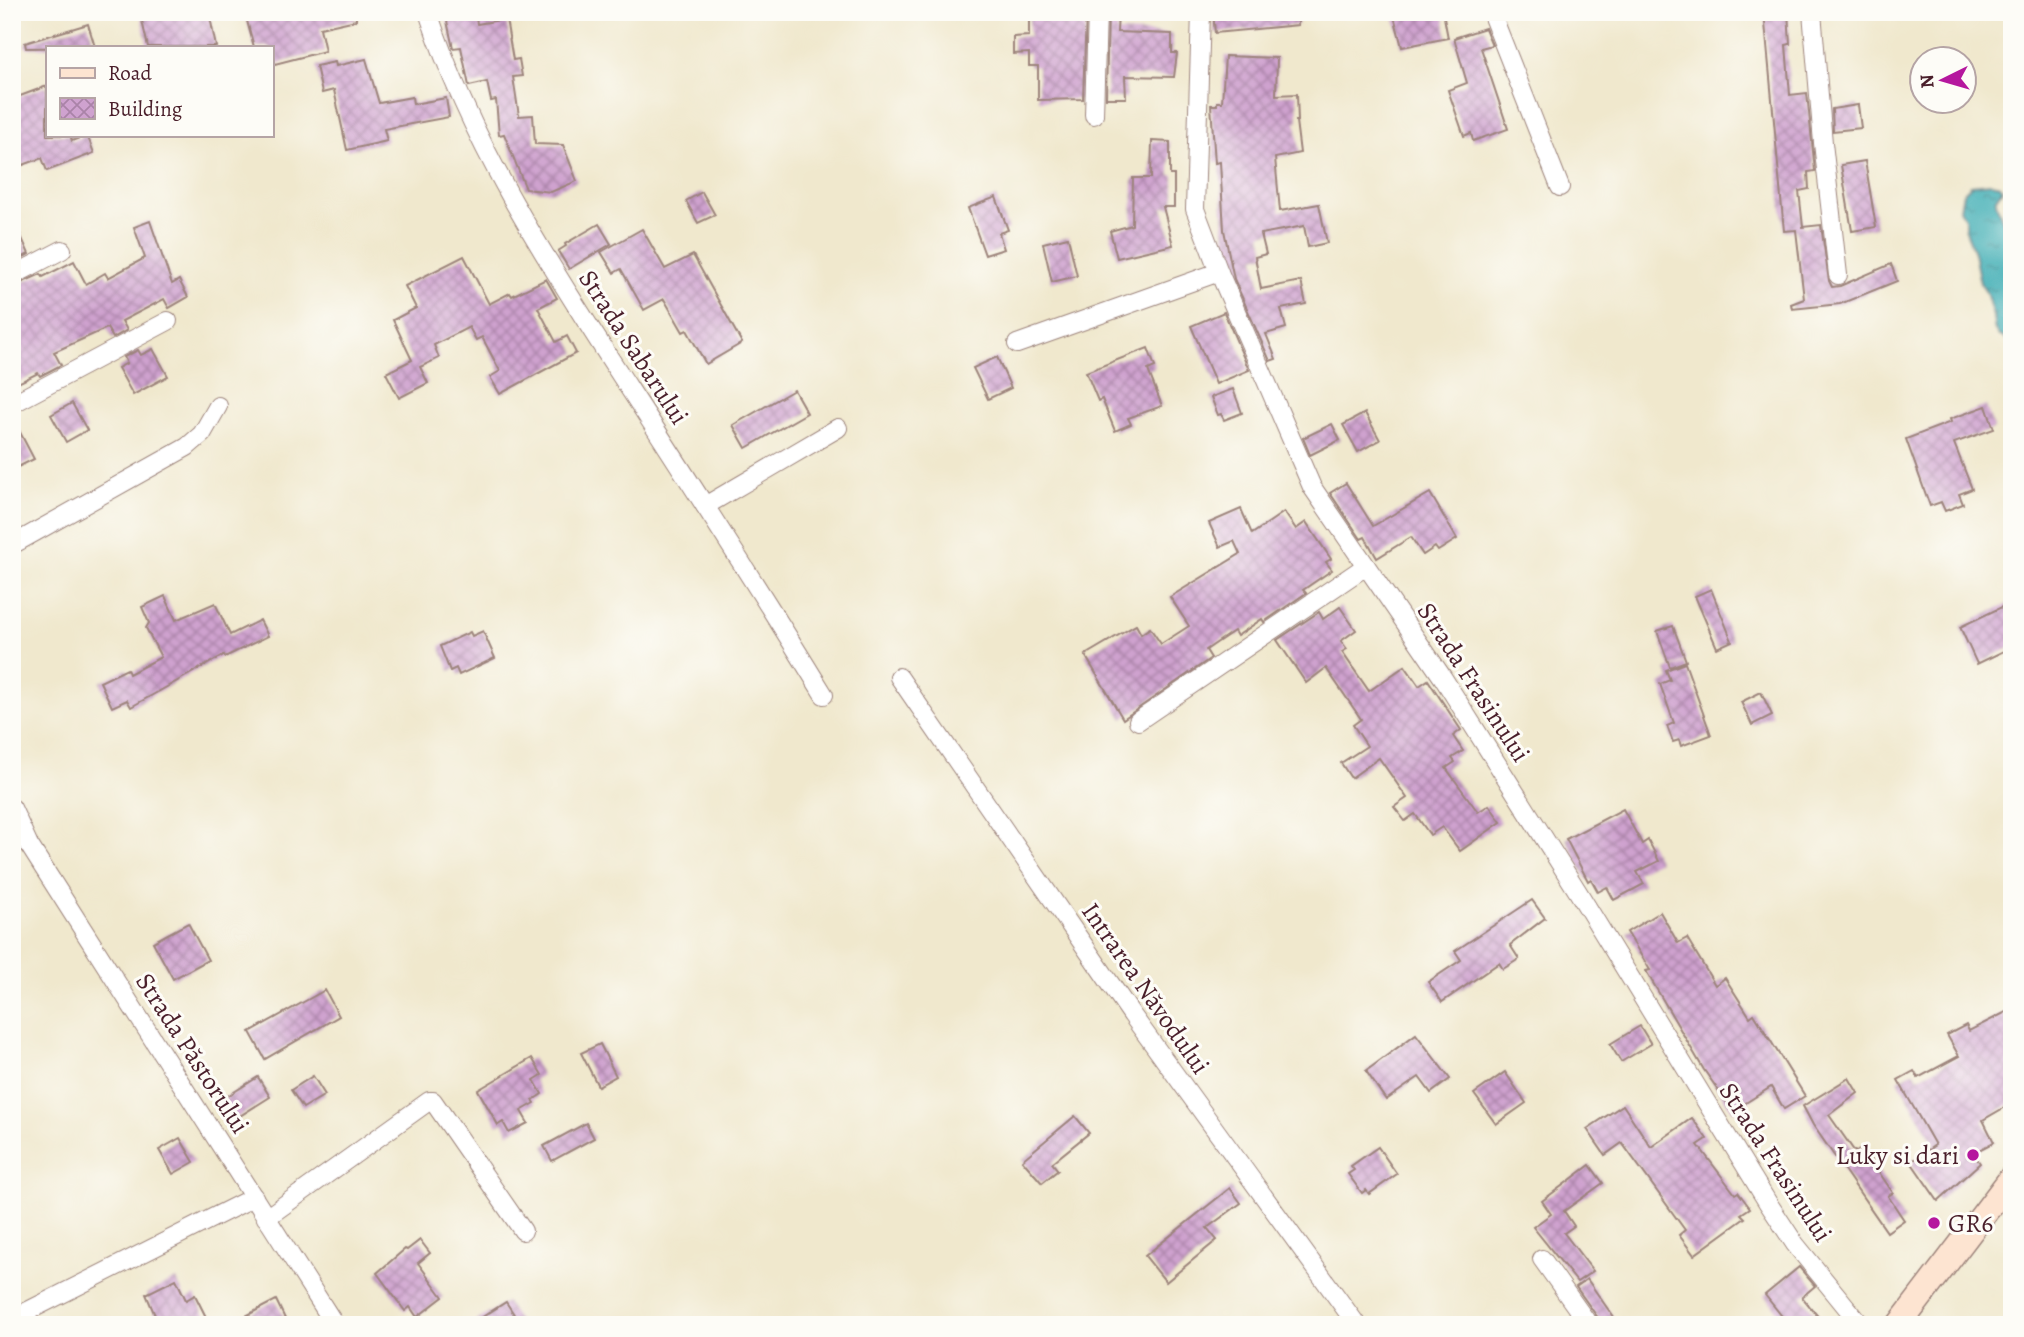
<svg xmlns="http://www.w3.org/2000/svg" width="2024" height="1337" viewBox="0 0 2024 1337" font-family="Alegreya,serif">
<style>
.water{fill:url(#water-ripples);stroke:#42666f;stroke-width:2}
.building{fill:url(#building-cross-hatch)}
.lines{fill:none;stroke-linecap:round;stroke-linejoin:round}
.minor-casing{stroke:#9d847c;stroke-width:20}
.secondary-casing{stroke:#9d847c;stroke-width:27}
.minor{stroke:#fff;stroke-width:18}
.secondary{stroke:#fde4d1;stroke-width:24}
.poi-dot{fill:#b5179e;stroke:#fdfcf7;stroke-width:2.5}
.labels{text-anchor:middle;stroke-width:6;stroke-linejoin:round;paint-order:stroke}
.street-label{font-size:26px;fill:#4a1f2b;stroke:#fdfcf7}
.poi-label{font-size:26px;fill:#4a1f2b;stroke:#fdfcf7;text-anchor:end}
</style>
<defs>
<pattern id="water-ripples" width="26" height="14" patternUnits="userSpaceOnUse" patternTransform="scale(1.75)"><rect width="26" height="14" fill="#3bacb3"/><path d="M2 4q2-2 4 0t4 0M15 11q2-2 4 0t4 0" fill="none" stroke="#348b92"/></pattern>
<pattern id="building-cross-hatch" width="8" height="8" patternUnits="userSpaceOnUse" patternTransform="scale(1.75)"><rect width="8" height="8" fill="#cfa2cf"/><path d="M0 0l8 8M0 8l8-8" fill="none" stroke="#aa83a8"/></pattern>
</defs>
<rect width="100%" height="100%" fill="#fdfcf7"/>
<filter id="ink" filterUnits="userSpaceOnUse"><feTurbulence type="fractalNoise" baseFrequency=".0143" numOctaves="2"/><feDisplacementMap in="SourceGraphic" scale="14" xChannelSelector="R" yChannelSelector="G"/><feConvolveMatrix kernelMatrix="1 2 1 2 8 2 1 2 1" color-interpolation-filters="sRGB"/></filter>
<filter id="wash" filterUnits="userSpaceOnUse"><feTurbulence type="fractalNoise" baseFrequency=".00686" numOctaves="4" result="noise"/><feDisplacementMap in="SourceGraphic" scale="28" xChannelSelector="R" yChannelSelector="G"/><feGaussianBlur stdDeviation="1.57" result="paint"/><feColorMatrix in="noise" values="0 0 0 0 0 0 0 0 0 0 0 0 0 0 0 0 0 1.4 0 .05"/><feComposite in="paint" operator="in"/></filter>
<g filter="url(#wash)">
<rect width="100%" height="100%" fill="#f0e8cd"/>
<path class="water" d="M1991,183L2000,185L2002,188C2001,192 1998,195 1996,198C1994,206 2009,232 2011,242L2012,341L1999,336L1995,331L1993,316L1986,292L1980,283L1974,253L1965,227V218L1960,210L1963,193L1971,185Z"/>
<g id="blocks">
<g class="building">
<polygon points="140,12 209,12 216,47 148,47"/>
<polygon points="277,12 356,12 356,20 320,28 325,51 271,65 271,47 254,47 246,17"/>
<polygon points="445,12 475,12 477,24 506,19 513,60 519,59 522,76 513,77 519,116 533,115 535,144 563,145 577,181 551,192 526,189 504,134 499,135 496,100 491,101 487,82 469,86 461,47 453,48"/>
<polygon points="1029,12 1086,12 1083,99 1038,100 1038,66 1029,66 1029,53 1013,54 1013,37 1029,36"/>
<polygon points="1108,12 1118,12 1117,32 1172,34 1172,53 1177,53 1174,77 1125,76 1126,98 1106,98"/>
<polygon points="1213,12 1298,12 1298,25 1215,33"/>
<polygon points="1393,12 1443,12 1448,38 1402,47"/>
<polygon points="1764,12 1788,12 1790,44 1786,45 1790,95 1807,93 1815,171 1808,172 1809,189 1799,191 1803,227 1821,225 1829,281 1832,287 1840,286 1891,264 1897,281 1840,304 1792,309 1791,304 1804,299 1796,230 1784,231"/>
<polygon points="88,24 95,47 26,48 25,43"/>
<polygon points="1485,28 1492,45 1481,48 1508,129 1473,141 1471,133 1464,136 1448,90 1467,83 1454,38"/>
<polygon points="1225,56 1277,58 1276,95 1297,94 1298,121 1296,121 1300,153 1275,158 1280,211 1319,204 1327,243 1308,247 1304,226 1261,234 1266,254 1255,257 1261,289 1301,281 1306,304 1281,309 1286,328 1266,334 1276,359 1270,361 1234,279 1224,230 1220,162 1215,163 1211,105 1217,105 1217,102 1222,102"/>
<polygon points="366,59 379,103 412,97 413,104 446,98 449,117 384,129 387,141 347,150 334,90 322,93 316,66 335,62 336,66"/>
<polygon points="47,86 47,135 70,135 72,141 87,135 94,153 47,171 42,158 12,169 12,99"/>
<polygon points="1858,105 1861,128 1833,131 1832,109"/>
<polygon points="1152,141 1170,142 1170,175 1174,175 1174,207 1163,207 1173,245 1117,258 1110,231 1132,225 1133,178 1151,178"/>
<polygon points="1865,161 1876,227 1852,231 1841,165"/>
<polygon points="702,192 715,215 698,223 686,201"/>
<polygon points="996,197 1008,230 999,233 1004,249 985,255 968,208"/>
<polygon points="12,216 29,254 12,263"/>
<polygon points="150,221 172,284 179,280 188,297 169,308 164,299 122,321 127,330 113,338 107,328 54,352 61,365 40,376 38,373 12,386 12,287 41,274 43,277 74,261 86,284 105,273 108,278 145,258 134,227"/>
<polygon points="599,224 611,244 569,269 558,251 566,246 565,244"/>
<polygon points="642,229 665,269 693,255 742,343 706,364 687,330 683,332 664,299 644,310 621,269 614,273 601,252"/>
<polygon points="1068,237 1077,276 1052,282 1043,243"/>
<polygon points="464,256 489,304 510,293 512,296 546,279 557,298 538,308 556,342 567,336 576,353 500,394 490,377 500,371 482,337 476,340 469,327 434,345 439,358 420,367 428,383 399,398 386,373 412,360 393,320 416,308 405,286"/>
<polygon points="1224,312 1249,370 1216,384 1191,326"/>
<polygon points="1148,348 1155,367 1148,370 1162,406 1128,418 1131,424 1115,431 1102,399 1098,401 1086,372"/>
<polygon points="153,349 168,376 133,395 118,368 127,363 124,357 138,350 141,355"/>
<polygon points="997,357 1011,388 988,399 973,368"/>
<polygon points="1233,389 1242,413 1224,420 1221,414 1218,415 1211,397"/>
<polygon points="794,390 807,413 746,448 733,425"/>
<polygon points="72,403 87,430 66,442 51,415"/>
<polygon points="1986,406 1994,429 1954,443 1972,489 1959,494 1963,504 1945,511 1941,502 1930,506 1906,439 1951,422 1950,419"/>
<polygon points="1365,413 1380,440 1358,452 1343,425"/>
<polygon points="12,417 34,459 12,470"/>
<polygon points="1332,424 1340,440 1310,455 1303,438"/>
<polygon points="1346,483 1373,526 1430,493 1457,539 1438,551 1435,547 1423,555 1411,537 1377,558 1365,537 1361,539 1330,493"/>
<polygon points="1241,509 1252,534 1284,512 1296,529 1306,522 1331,559 1326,562 1332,570 1303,590 1306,593 1264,622 1262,619 1237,636 1234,631 1206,650 1211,658 1123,719 1085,655 1136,625 1141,634 1150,628 1161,644 1189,626 1170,597 1240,554 1234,541 1220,547 1209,523"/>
<polygon points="1711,589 1732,641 1717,648 1695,596"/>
<polygon points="165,596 176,620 215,603 230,635 260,620 268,636 225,657 224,655 131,707 127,700 112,707 100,682 127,669 129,674 161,657 146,628 149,623 142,607"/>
<polygon points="2012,602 2012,647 1977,664 1960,627"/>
<polygon points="1340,607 1356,630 1341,641 1347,649 1342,652 1369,691 1405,666 1419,686 1428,680 1461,730 1453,736 1463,751 1452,758 1455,762 1446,768 1478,812 1489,805 1501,822 1460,851 1442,827 1430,835 1415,814 1405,821 1394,807 1407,798 1379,758 1351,778 1341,763 1367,746 1353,725 1361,719 1326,668 1306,683 1277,640 1319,612 1323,619"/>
<polygon points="1673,626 1686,661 1670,667 1657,631"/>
<polygon points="483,631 495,658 459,675 456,668 450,671 440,646 470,632 472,636"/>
<polygon points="1685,663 1711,735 1681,746 1679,740 1673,742 1667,726 1674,723 1660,684 1670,680 1666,670"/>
<polygon points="1761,692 1772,715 1752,725 1741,702"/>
<polygon points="1623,809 1642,844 1648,840 1659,861 1637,872 1644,884 1614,900 1607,887 1598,892 1591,879 1588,881 1566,839"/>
<polygon points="1532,900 1545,918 1510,945 1519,959 1503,969 1499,963 1442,1002 1428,982 1461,960 1455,951"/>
<polygon points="1660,912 1678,943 1687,938 1715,985 1725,978 1750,1017 1754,1014 1805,1096 1784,1109 1771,1087 1733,1111 1704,1070 1646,971 1650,970 1627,932"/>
<polygon points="188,923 208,960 173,979 153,942"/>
<polygon points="325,990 339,1016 265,1059 250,1032"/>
<polygon points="2012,1009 2012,1103 1983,1120 1994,1142 1973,1153 1980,1163 1938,1201 1911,1162 1935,1145 1898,1080 1914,1071 1918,1078 1959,1056 1947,1035 1966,1025 1969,1031"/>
<polygon points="1640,1026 1651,1044 1621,1062 1610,1044"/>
<polygon points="1416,1034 1450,1079 1431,1093 1419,1077 1386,1100 1366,1071"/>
<polygon points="600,1044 616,1076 598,1086 581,1053"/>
<polygon points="532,1058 542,1075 534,1080 542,1094 533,1100 535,1103 521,1111 528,1123 509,1133 503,1122 498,1125 478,1090"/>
<polygon points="1505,1072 1526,1103 1496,1124 1474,1094"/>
<polygon points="313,1076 325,1095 303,1108 291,1090"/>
<polygon points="258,1077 270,1097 227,1124 215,1104"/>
<polygon points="1849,1078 1858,1093 1829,1115 1855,1152 1862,1147 1893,1193 1888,1196 1904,1220 1887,1232 1813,1125 1803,1106"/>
<polygon points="1623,1105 1651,1147 1692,1118 1707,1139 1698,1145 1735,1194 1738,1192 1750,1208 1741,1214 1745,1218 1694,1255 1679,1235 1685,1230 1622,1143 1605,1155 1587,1129"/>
<polygon points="1075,1116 1089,1133 1052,1163 1058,1170 1042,1183 1022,1160"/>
<polygon points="586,1123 594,1138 552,1161 544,1146"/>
<polygon points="180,1138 194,1162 173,1174 159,1150"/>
<polygon points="1378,1147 1397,1174 1369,1194 1366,1190 1362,1193 1348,1174 1354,1170 1351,1166"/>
<polygon points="1590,1165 1603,1183 1564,1211 1574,1226 1564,1233 1593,1271 1577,1282 1533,1227 1551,1214 1542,1201"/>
<polygon points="1230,1188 1241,1203 1207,1228 1217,1240 1166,1282 1145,1256"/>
<polygon points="420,1240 430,1253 418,1263 443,1297 417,1317 410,1307 405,1311 377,1273 405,1249 407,1250"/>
<polygon points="1799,1267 1815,1286 1802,1297 1825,1325 1789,1325 1765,1295"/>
<polygon points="176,1279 186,1300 195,1295 210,1325 159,1325 146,1294"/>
<polygon points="1587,1279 1619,1325 1600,1325 1598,1318 1576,1287"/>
<polygon points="276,1300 288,1325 229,1325 259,1309"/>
<polygon points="506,1302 521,1325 470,1325"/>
</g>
</g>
</g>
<g filter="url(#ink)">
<use href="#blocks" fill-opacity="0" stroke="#9d847c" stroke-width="2"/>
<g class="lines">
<g class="minor-casing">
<g id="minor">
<path d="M428,12C470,141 543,255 616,368C686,476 757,585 824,695"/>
<polyline points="1201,12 1195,209 1219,272 1312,487 1443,678 1578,892 1768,1203 1795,1244 1861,1325"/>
<polyline points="1491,12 1560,187"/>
<polyline points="1812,12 1823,143 1838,275"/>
<polyline points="1094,115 1097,12"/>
<polyline points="12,276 62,250"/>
<polyline points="1017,344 1219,272"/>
<polyline points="12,404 168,321"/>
<polyline points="705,506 838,428"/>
<polyline points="12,545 187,447 202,434 218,406"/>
<polyline points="899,677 1132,1015 1357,1325"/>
<polyline points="1138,721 1366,566"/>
<polyline points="12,808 29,845 335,1325"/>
<polyline points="266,1218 429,1101 433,1101 523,1231"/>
<polyline points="1542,1259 1589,1325"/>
<polyline points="12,1319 254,1197"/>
</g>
</g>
<g class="secondary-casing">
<polyline id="secondary" points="1899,1325 2012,1177"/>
</g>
<use href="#minor" class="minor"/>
<use href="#secondary" class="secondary"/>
</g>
</g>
<g class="poi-dot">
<circle cx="1973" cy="1155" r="7"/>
<circle cx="1934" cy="1223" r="7"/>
</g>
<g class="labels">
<g class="street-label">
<text transform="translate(634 347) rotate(57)" y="9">Strada Sabarului</text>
<text transform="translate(1474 682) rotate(57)" y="9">Strada Frasinului</text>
<text transform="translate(1146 988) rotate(55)" y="9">Intrarea Năvodului</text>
<text transform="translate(193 1053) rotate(57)" y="9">Strada Păstorului</text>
<text transform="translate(1776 1162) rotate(57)" y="9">Strada Frasinului</text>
</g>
<g class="poi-label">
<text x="1959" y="1164">Luky si dari</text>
<text x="1948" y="1232" text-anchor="start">GR6</text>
</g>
</g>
<rect width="2024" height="1337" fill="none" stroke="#fdfcf7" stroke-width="42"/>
<rect x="46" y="46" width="228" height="91" fill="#fdfcf7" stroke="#b5a4a5" stroke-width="2"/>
<rect x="60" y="68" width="35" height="10" fill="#fde4d1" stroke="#b5a4a5" stroke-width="2"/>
<text x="108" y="80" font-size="21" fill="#4a1f2b">Road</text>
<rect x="60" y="98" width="35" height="21" fill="url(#building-cross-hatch)" stroke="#b5a4a5" stroke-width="2"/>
<text x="108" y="116" font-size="21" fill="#4a1f2b">Building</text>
<g transform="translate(1943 80) rotate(265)"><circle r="33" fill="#fdfcf7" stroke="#b5a4a5" stroke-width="2"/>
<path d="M0-5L12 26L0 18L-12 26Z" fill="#b5179e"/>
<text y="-10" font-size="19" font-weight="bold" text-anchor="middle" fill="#4a1f2b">N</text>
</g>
</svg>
